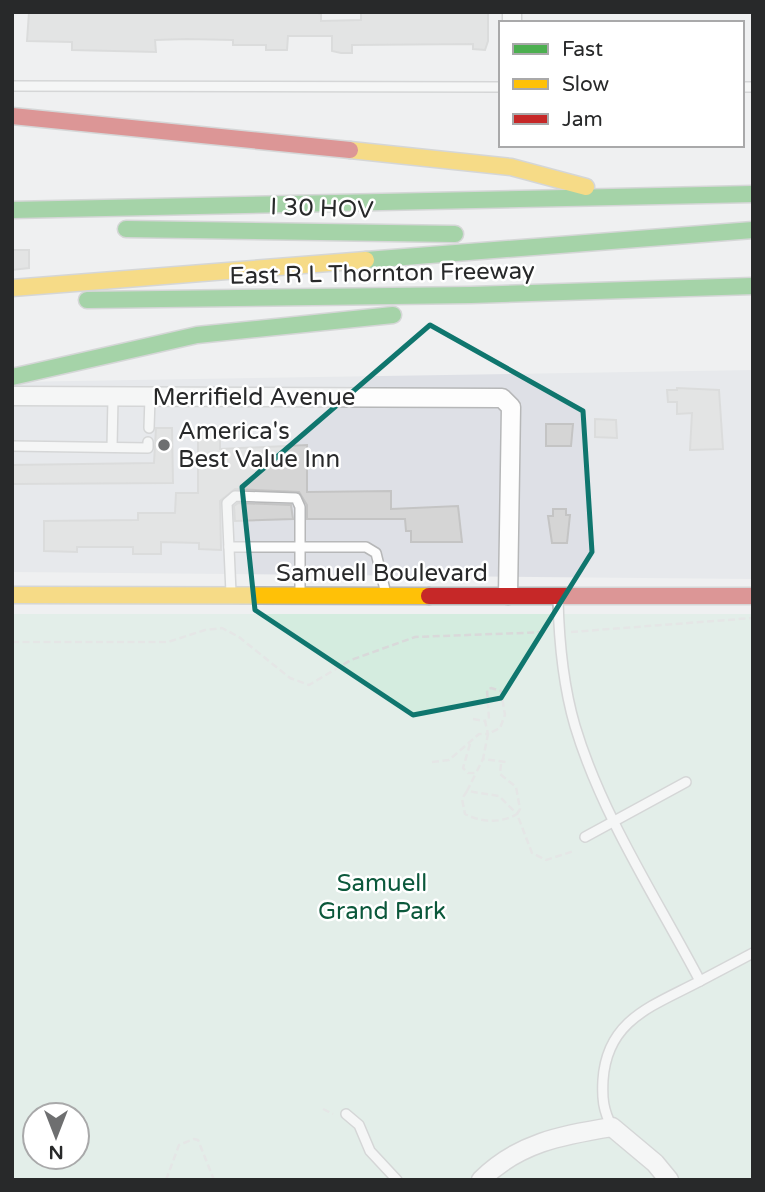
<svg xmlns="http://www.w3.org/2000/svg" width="765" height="1192" viewBox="0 0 765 1192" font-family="'Varela Round',sans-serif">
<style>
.built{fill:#dee0e6}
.green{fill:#d4ecdf;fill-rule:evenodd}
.building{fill:#d5d5d5;stroke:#c4c4c4;stroke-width:2}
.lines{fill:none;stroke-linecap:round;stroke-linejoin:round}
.lane-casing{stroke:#b6b7b8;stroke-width:12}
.street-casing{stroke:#b6b7b8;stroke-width:21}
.fast-casing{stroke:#b6b7b8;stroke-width:19}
.slow-casing{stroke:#b6b7b8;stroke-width:19}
.jam-casing{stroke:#b6b7b8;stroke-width:19}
.path{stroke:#d9d9da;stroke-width:2.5;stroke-dasharray:7 3.5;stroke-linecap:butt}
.lane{stroke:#fdfdfd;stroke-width:9}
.street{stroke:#fdfdfd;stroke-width:18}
.fast{stroke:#4caf50;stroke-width:16}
.slow{stroke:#ffc107;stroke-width:16}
.jam{stroke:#c62828;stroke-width:16}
.marked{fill:none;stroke:#0f766e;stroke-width:5;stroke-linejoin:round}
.poi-dot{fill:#6e6f70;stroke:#fff;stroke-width:2.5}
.labels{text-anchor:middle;stroke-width:5;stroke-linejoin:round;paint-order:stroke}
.street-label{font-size:24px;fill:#28292a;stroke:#fff}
.poi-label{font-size:24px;fill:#28292a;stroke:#fff;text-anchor:start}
.park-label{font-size:24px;fill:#0b583b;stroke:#fff}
</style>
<rect width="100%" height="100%" fill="#eff0f1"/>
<polygon class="built" points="753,370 753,579 12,572 12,382"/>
<path class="green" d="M12,614H753V1180H12ZM35,1115H77V1157H35Z"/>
<g class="building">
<polygon points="29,12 314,12 321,14 321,21 361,20 361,12 488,13 488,41 485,50 473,49 473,44 352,45 352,53 341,53 332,51 332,36 288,36 287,50 266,50 266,45 233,45 233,40 187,39 155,40 156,52 72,50 72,42 27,41"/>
<polygon points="12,250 29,250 29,268 12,270"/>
<polygon points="677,388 719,390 723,449 690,450 692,413 677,414 677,402 668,402 667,390 677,390"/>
<polygon points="595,419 616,420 617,438 595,437"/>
<polygon points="546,424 573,424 571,446 546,446"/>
<polygon points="198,427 220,427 220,449 307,445 307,492 391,491 391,509 458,506 462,542 411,542 411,531 406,531 405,519 307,519 307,505 299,492 235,489 220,501 221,550 199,549 199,543 161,542 161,554 133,554 133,547 77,547 77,552 44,551 44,521 138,520 138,513 175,513 176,493 198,493"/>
<polygon points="156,428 172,428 173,483 12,484 12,465 154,463"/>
<polygon points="238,503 291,505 293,519 235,521 234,506"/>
<polygon points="553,509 566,509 566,515 570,515 567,543 552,543 548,516 553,516"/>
</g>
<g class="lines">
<g class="lane-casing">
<g id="lane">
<polyline points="12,86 501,87"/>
<polyline points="742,87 753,87"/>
<polyline points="149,428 150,398"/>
<polyline points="12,446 148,448 148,442"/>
<polyline points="112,447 113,398"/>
<polyline points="229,547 366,547 376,553 386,594"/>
<polyline points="231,593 227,503 235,496 296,498 300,507 300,594"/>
<path d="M558,599C559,642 563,685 575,726C602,816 657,899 700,981C653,1006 607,1019 603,1080C602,1098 603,1110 612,1127"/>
<polyline points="585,837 686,782"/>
<polyline points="700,981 753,953"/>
<polyline points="346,1114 359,1125 370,1151 397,1180"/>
</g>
</g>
<g class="street-casing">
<g id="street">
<polyline points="512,23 512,12"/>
<polyline points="12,396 502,398 511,407 508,595"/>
<path d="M481,1180C518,1143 562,1135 612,1127L655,1163L669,1180"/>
</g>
</g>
<g class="fast-casing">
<g id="fast">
<polyline points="12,210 753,194"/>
<polyline points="126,229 455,234"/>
<polyline points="366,260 753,230"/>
<polyline points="87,300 471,295 753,286"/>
<polyline points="12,377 197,335 393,315"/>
</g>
</g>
<g class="slow-casing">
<g id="slow">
<polyline points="350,150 511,167 586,187"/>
<polyline points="12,288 366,260"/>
<polyline points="12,595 429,596"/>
</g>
</g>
<g class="jam-casing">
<g id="jam">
<polyline points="12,116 350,150"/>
<polyline points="429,596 753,596"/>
</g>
</g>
<g class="path">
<polyline points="571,632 753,618"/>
<polyline points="12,642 168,642 205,630 222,628 239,637 290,678 309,685 351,660 415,637 547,632"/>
<polyline points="473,719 485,721"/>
<polyline points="470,744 463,768 468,773 476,773 483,759"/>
<polyline points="432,762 449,760 479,734 488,734 485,721 489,719 487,690 491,688 501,691 505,715 500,728 488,734 483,759 506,762"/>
<polyline points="501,764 500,774 516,787 520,809 517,814 532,853 546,860 574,851"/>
<path d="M467,791L462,799L465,814C480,822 501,824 517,814L499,796L467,791L476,773"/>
<polyline points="323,1109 333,1114"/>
<polyline points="166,1180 179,1145 194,1139 198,1140 214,1180"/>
</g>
<use href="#lane" class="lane"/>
<use href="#street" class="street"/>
<use href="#fast" class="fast"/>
<use href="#slow" class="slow"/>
<use href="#jam" class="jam"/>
</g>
<path d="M0 0H765V1192H0ZM430,325L583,411L592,552L501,698L413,715L255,610L242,487Z" fill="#eff0f1" fill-opacity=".55" fill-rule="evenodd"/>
<path class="marked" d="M430,325L583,411L592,552L501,698L413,715L255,610L242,487Z"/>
<circle class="poi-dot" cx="164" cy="445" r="7"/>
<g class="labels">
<g class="street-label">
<text transform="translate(322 208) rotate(2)" y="8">I 30 HOV</text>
<text transform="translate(382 273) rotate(-1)" y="8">East R L Thornton Freeway</text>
<text x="254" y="405">Merrifield Avenue</text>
<text x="382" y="581">Samuell Boulevard</text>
</g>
<g class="poi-label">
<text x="178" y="439">America's<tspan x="178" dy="28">Best Value Inn</tspan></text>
</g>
<g class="park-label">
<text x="382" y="891">Samuell<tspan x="382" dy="28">Grand Park</tspan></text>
</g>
</g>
<rect width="765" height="1192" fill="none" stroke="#28292a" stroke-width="28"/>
<rect x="499" y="21" width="245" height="126" fill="#ffffff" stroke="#a9a9aa" stroke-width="2"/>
<rect x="513" y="44" width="35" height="10" fill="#4caf50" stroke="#a9a9aa" stroke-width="2"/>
<text x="562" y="56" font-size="21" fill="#28292a">Fast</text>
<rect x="513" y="79" width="35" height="10" fill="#ffc107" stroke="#a9a9aa" stroke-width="2"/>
<text x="562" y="91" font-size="21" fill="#28292a">Slow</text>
<rect x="513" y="114" width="35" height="10" fill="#c62828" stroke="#a9a9aa" stroke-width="2"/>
<text x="562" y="126" font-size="21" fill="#28292a">Jam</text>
<g transform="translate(56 1136) rotate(180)"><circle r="33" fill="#ffffff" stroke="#a9a9aa" stroke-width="2"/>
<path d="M0-5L12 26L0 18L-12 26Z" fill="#6e6f70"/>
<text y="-10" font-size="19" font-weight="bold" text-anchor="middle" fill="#28292a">N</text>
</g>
</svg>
